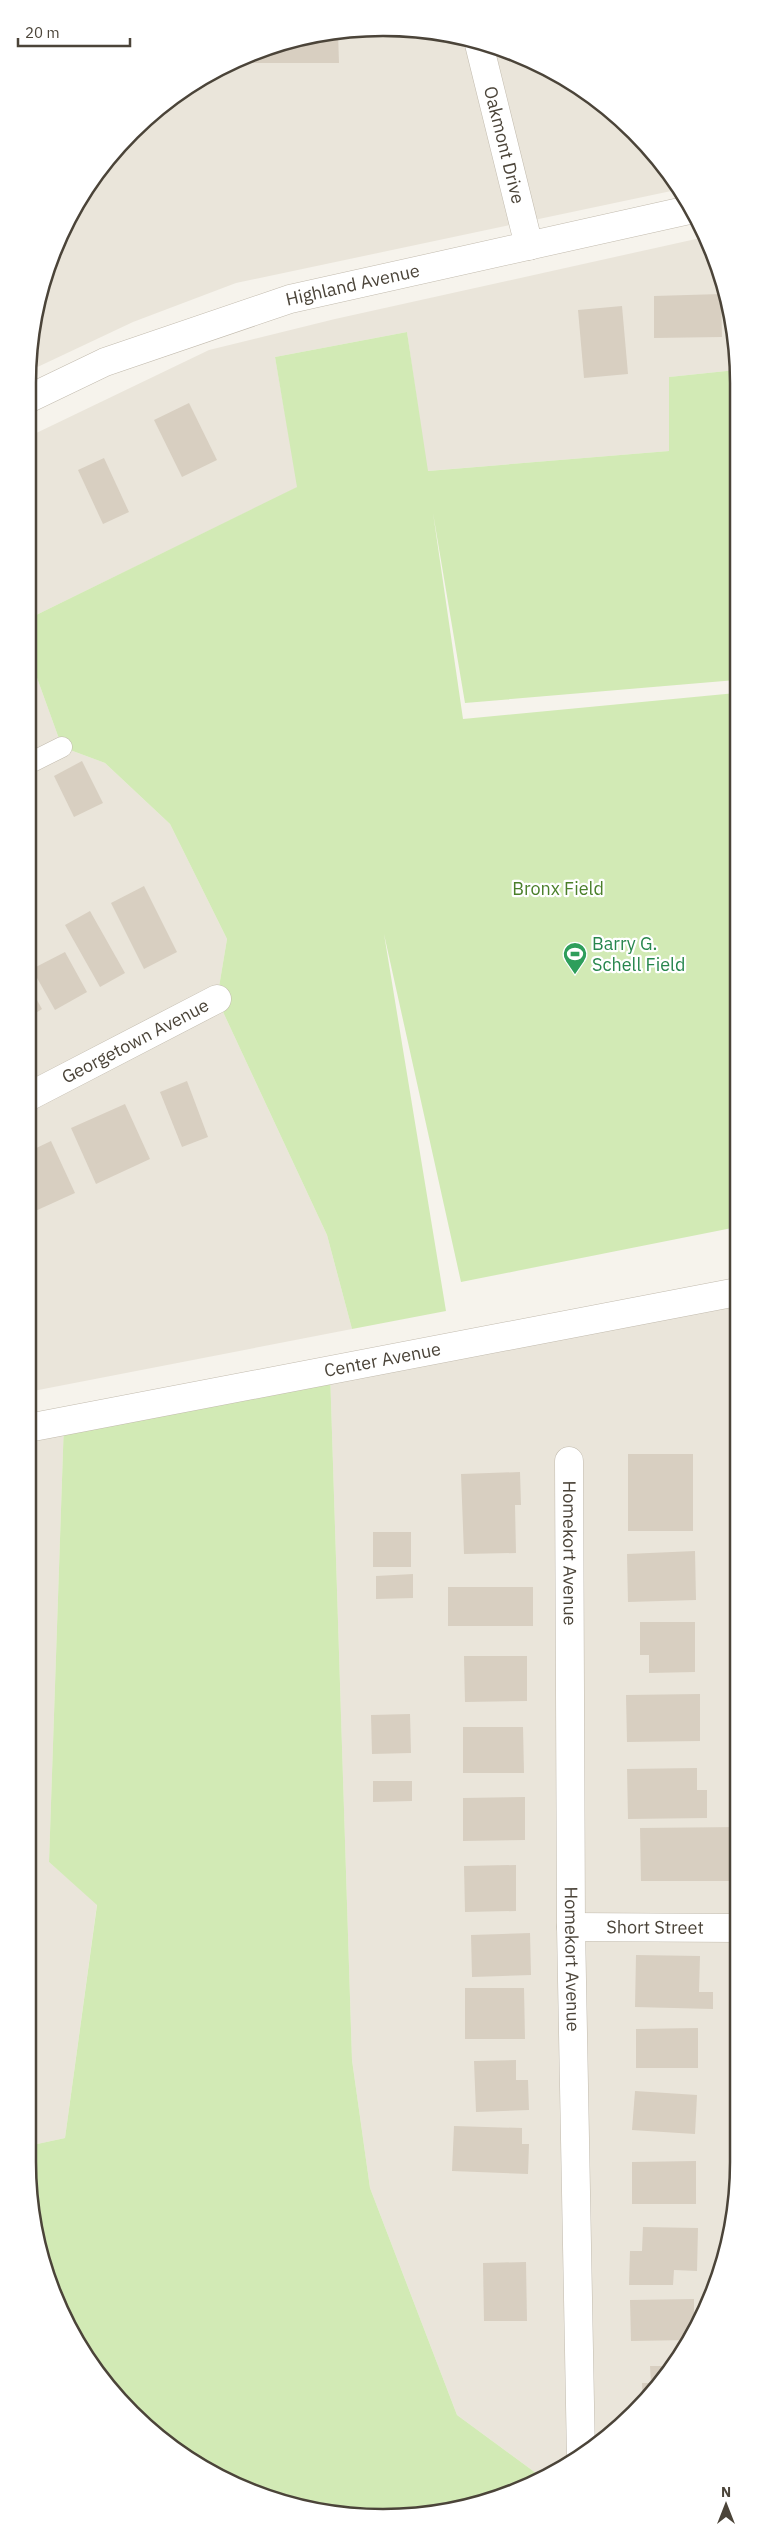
<svg xmlns="http://www.w3.org/2000/svg" width="766" height="2545" viewBox="0 0 766 2545" font-family="'IBM Plex Sans',sans-serif">
<style>
.residential{fill:#eae5da}
.green{fill:#d2eab5}
.building{fill:#d8cfc1}
.lines{fill:none;stroke-linecap:round;stroke-linejoin:round}
.service-casing{stroke:#c2bbae;stroke-width:21}
.minor-casing{stroke:#c2bbae;stroke-width:29}
.tertiary-casing{stroke:#c2bbae;stroke-width:29}
.service{stroke:#fff;stroke-width:20}
.minor{stroke:#fff;stroke-width:28}
.tertiary{stroke:#fff;stroke-width:28}
.labels{text-anchor:middle;stroke-width:4.5;stroke-linejoin:round;paint-order:stroke}
.street-label{font-size:18px;fill:#4b4439;stroke:#fff}
.park-label{font-size:18px;fill:#4a7f2a;stroke:#fff}
.leisure-label{font-size:18px;fill:#27864d;stroke:#fff;text-anchor:start}
.rim{fill:none;stroke:#4b4439;stroke-width:2.5}
</style>
<rect width="100%" height="100%" fill="#f6f3ec"/>
<g class="residential">
<polygon points="383,28 453,34 560,75 650,148 676,190 236,283 133,322 29,371 34,313 55,247 88,185 132,131 186,87 247,54 314,34"/>
<polygon points="705,237 711,247 735,337 736,370 669,377 669,451 427,471 407,332 275,357 298,487 28,619 28,437 209,350 335,319"/>
<polygon points="28,653 62,747 105,763 170,824 227,939 217,999 327,1235 352,1329 28,1392"/>
<polygon points="737,1292 738,2162 732,2232 711,2298 678,2360 635,2413 581,2457 540,2476 457,2415 370,2188 352,2060 330,1370"/>
<polygon points="64,1421 49,1862 97,1904 65,2138 28,2146 28,1428"/>
</g>
<g class="green">
<polygon points="407,332 428,471 669,451 669,377 736,370 736,680 465,703 433,513 463,719 736,693 737,1227 461,1282 384,934 446,1311 352,1329 327,1235 217,999 227,939 170,824 105,763 62,747 28,653 28,619 297,487 275,357"/>
<polygon points="330,1370 352,2060 370,2188 457,2415 540,2476 475,2505 407,2517 337,2514 226,2481 167,2444 116,2397 54,2298 34,2231 28,2146 65,2138 97,1905 49,1862 64,1421"/>
</g>
<g class="building">
<polygon points="338,32 339,63 249,63 249,54 314,34"/>
<polygon points="721,294 722,337 654,338 654,296"/>
<polygon points="622,306 628,374 584,378 578,310"/>
<polygon points="189,403 217,460 182,477 154,420"/>
<polygon points="104,458 129,512 103,524 78,470"/>
<polygon points="28,530 34,543 28,546"/>
<polygon points="82,761 103,803 74,817 54,776"/>
<polygon points="144,886 177,952 144,969 111,903"/>
<polygon points="90,911 125,973 100,987 65,925"/>
<polygon points="65,952 87,992 55,1010 32,969"/>
<polygon points="28,984 42,1009 28,1018"/>
<polygon points="187,1081 208,1137 182,1147 160,1092"/>
<polygon points="125,1104 150,1159 96,1184 71,1128"/>
<polygon points="51,1141 75,1193 33,1212 28,1201 28,1152"/>
<rect x="628" y="1454" width="65" height="77"/>
<polygon points="520,1472 521,1505 515,1505 516,1553 464,1554 461,1474"/>
<rect x="373" y="1532" width="38" height="35"/>
<polygon points="695,1551 696,1600 628,1602 627,1554"/>
<polygon points="413,1574 413,1598 376,1599 376,1576"/>
<rect x="448" y="1587" width="85" height="39"/>
<polygon points="640,1622 695,1622 695,1672 649,1673 649,1655 640,1655"/>
<polygon points="464,1656 527,1656 527,1701 465,1702"/>
<polygon points="700,1694 700,1741 627,1742 626,1695"/>
<polygon points="410,1714 411,1753 372,1754 371,1715"/>
<polygon points="463,1727 523,1727 524,1773 463,1773"/>
<polygon points="697,1768 697,1790 707,1790 707,1818 628,1819 627,1769"/>
<polygon points="373,1781 412,1781 412,1801 373,1802"/>
<polygon points="525,1797 525,1840 463,1841 463,1798"/>
<polygon points="738,1827 738,1881 641,1881 640,1828"/>
<polygon points="516,1865 516,1911 465,1912 464,1866"/>
<polygon points="530,1933 531,1975 472,1977 471,1935"/>
<polygon points="636,1955 700,1956 699,1992 713,1992 713,2009 635,2007"/>
<polygon points="465,1988 524,1988 525,2039 465,2039"/>
<polygon points="698,2028 698,2068 636,2068 636,2029"/>
<polygon points="516,2060 516,2080 528,2080 529,2110 476,2112 474,2061"/>
<polygon points="635,2091 697,2095 695,2134 632,2130"/>
<polygon points="454,2126 522,2128 522,2144 529,2144 528,2174 452,2171"/>
<polygon points="696,2161 696,2204 632,2204 632,2162"/>
<polygon points="643,2227 698,2228 697,2271 674,2270 673,2285 629,2285 630,2251 642,2251"/>
<polygon points="526,2262 527,2321 484,2321 483,2263"/>
<polygon points="694,2299 694,2330 689,2340 631,2341 630,2300"/>
<polygon points="650,2366 673,2366 643,2403 642,2383 651,2383"/>
</g>
<g class="lines">
<g class="service-casing">
<polyline id="service" points="28,764 62,747"/>
</g>
<g class="minor-casing">
<g id="minor">
<path id="s1" d="M479,44L529,246"/>
<path id="s2" d="M28,1097L217,999"/>
<path id="s3" d="M569,1461L571,1927L581,2457"/>
<path id="s4" d="M571,1927L738,1928"/>
</g>
</g>
<g class="tertiary-casing">
<g id="tertiary">
<path id="s5" d="M28,399L105,362L290,299L689,210"/>
<path id="s6" d="M28,1428L737,1292"/>
</g>
</g>
<use href="#service" class="service"/>
<use href="#minor" class="minor"/>
<use href="#tertiary" class="tertiary"/>
</g>
<defs>
<g id="stadium-pin" transform="scale(1.25)"><path d="M0 17L-7.5 6A9.5 9.5 0 1 1 7.5 6Z" fill="#2e9e5b" stroke="#fff"/><path d="M0-5a6.5 5 0 1 0 0 10a6.5 5 0 1 0 0-10ZM-3.5-1.8h7v3.6h-7Z" fill="#fff"/></g>
</defs>
<g fill-rule="evenodd">
<use href="#stadium-pin" x="575" y="954"/>
</g>
<g class="labels">
<g class="street-label">
<text dy="6" stroke="none"><textPath href="#s1" startOffset="104">Oakmont Drive</textPath></text>
<text dy="6" stroke="none"><textPath href="#s5" startOffset="345">Highland Avenue</textPath></text>
<text dy="6" stroke="none"><textPath href="#s2" startOffset="121">Georgetown Avenue</textPath></text>
<text dy="6" stroke="none"><textPath href="#s6" startOffset="361">Center Avenue</textPath></text>
<text dy="6" stroke="none"><textPath href="#s3" startOffset="92">Homekort Avenue</textPath></text>
<text dy="6" stroke="none"><textPath href="#s4" startOffset="84">Short Street</textPath></text>
<text dy="6" stroke="none"><textPath href="#s3" startOffset="498">Homekort Avenue</textPath></text>
</g>
<g class="park-label">
<text x="558" y="895">Bronx Field</text>
</g>
<g class="leisure-label">
<text x="592" y="950">Barry G.<tspan x="592" dy="21">Schell Field</tspan></text>
</g>
</g>
<path d="M0 0H766V2545H0ZM383 36H383A347 347 0 0 1 730 383V2162A347 347 0 0 1 383 2509H383A347 347 0 0 1 36 2162V383A347 347 0 0 1 383 36Z" fill="#fff" fill-rule="evenodd"/>
<path class="rim" d="M383 36H383A347 347 0 0 1 730 383V2162A347 347 0 0 1 383 2509H383A347 347 0 0 1 36 2162V383A347 347 0 0 1 383 36Z"/>
<g transform="translate(726 2505)" stroke="#ffffff" stroke-width="4" paint-order="stroke">
<path d="M0-4L9 19L0 12L-9 19Z" fill="#4b4439"/>
<text y="-8" font-size="14" font-weight="bold" text-anchor="middle" fill="#4b4439">N</text>
</g>
<path d="M18 38v8h112v-8" fill="none" stroke="#4b4439" stroke-width="2.5"/>
<text x="25" y="38" font-size="15" fill="#4b4439" stroke="#ffffff" stroke-width="4" paint-order="stroke">20 m</text>
</svg>
